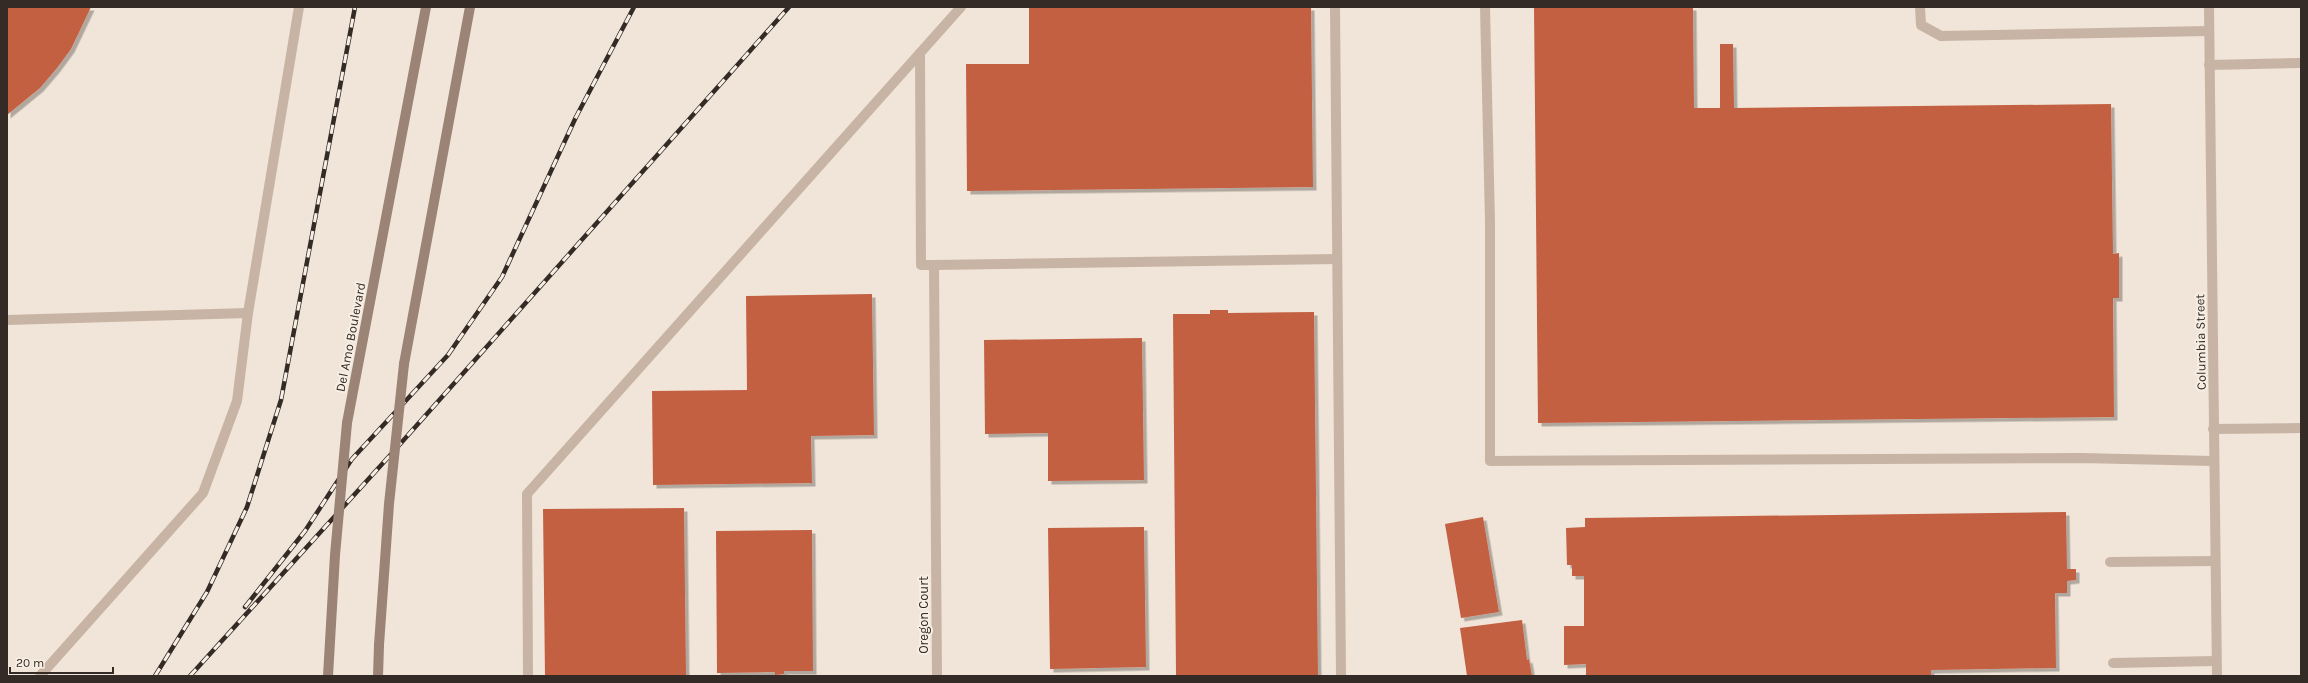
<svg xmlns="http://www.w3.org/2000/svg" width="2308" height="683" viewBox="0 0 2308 683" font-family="Karla,sans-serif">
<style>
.building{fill:#c46042;filter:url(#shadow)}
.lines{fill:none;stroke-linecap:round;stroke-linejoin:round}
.service{stroke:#c8b4a4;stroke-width:10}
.minor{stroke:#c8b4a4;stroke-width:10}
.tertiary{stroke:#c8b4a4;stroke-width:10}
.secondary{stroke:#9b8376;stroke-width:10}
.rail-casing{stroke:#342a26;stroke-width:4.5}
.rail{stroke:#f8efe4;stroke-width:3;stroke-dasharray:9;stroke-linecap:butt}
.secondary-bridge{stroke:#9b8376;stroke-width:10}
.labels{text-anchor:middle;stroke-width:4;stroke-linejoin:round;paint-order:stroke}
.street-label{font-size:13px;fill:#342a26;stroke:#f8efe4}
</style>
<defs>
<filter id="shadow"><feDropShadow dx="3.5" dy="3.5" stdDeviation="0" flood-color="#0004"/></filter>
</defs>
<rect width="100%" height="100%" fill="#f0e5d8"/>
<g class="building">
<polygon points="7,7 91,7 71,49 57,68 40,88 7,115"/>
<polygon points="1029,7 1311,7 1313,187 967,191 966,64 1029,64"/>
<polygon points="1534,7 1693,7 1694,108 1720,108 1720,44 1733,44 1734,108 2111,104 2113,254 2119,253 2119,298 2113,298 2114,417 1538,423"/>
<rect x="2300" y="115" width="1" height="41"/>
<polygon points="872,294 874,435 811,436 812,483 653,485 652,391 747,390 746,296"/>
<polygon points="1210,310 1228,310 1228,313 1314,312 1318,676 1176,676 1173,314 1210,314"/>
<polygon points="1142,338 1144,480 1048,481 1048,433 985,434 984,340"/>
<polygon points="684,508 686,676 545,676 543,509"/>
<polygon points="2066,512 2067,569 2076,569 2076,580 2067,581 2067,593 2055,593 2056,668 1931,670 1931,676 1586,676 1586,664 1564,665 1564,626 1584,626 1584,576 1572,576 1572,565 1567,565 1566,528 1585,527 1585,518"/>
<polygon points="1483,517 1499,612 1461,618 1445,524"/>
<polygon points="1144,527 1146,667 1050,669 1048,528"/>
<polygon points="812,530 813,671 784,671 784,674 775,675 775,672 717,673 716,531"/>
<polygon points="1522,620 1527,660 1529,659 1532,676 1467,676 1460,628"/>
</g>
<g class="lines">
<g class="service">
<polyline points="1335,7 1341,676"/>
<polyline points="1485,7 1490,222 1490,461 2081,458 2214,461"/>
<polyline points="1920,7 1921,25 1941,36 2209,31"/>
<polyline points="920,53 921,265 934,265 936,553"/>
<polyline points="2209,65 2301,63"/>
<polyline points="934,265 1337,259"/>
<polyline points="7,320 248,313"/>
<polyline points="2213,429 2301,428"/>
<polyline points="2110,562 2215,561"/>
<polyline points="2113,663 2216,661"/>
<polyline points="40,676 203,493 237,401 248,313 299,7"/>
<polyline points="528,676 527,494 961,7"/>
</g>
<polyline class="minor" points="936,553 937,676"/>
<polyline class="tertiary" points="2209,7 2217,676"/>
<g class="secondary">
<polyline points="404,364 470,7"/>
<polyline points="347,423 426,7"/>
<polyline points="378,676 379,645"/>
</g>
<g class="rail-casing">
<g id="rail">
<polyline points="245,607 305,531 352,459 448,355 502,277 576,117 634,7"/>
<polyline points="155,676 207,592 247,507 281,400 355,7"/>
<polyline points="190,676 393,452 789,7"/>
</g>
</g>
<use href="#rail" class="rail"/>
<g class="secondary-bridge">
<polyline points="379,645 389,504 404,364"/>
<polyline points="328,676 335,555 347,423"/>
</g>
</g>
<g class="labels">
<g class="street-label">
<text transform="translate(350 337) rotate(-79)" y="5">Del Amo Boulevard</text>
<text transform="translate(2200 342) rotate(-91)" y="5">Columbia Street</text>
<text transform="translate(923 615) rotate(-90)" y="5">Oregon Court</text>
</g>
</g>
<rect width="2308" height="683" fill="none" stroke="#342a26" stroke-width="16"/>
<path d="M10 667v6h103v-6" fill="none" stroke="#342a26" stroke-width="2"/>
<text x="16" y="667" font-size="12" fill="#342a26" stroke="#f8efe4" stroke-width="3" paint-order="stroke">20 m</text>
</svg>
